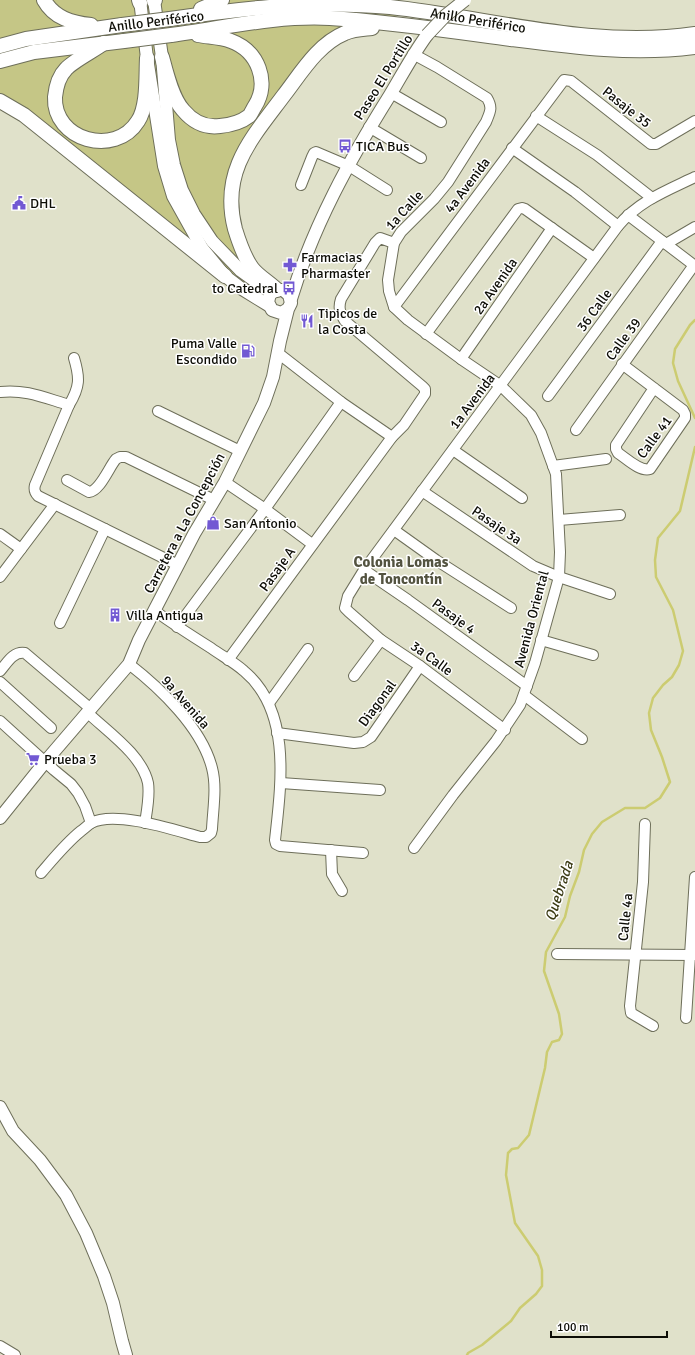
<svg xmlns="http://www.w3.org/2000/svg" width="695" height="1355" viewBox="0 0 695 1355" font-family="Signika,sans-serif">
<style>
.green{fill:#c5c686}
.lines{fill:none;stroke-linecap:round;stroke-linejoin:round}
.stream{stroke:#cccc71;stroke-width:2.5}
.minor-casing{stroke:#6e6f5a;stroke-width:12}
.major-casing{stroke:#6e6f5a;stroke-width:14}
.highway-casing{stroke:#6e6f5a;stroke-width:16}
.minor{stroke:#fff;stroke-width:10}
.major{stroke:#fff;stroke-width:12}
.highway{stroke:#fff;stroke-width:14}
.major-bridge-casing{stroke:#6e6f5a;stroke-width:14;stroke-linecap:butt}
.highway-bridge-casing{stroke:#6e6f5a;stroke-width:16;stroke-linecap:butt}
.major-bridge{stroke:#fff;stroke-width:12}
.highway-bridge{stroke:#fff;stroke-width:14}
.labels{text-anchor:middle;stroke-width:3;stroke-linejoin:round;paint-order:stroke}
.street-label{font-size:14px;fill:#0d0d06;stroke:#fff}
.poi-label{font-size:14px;fill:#0d0d06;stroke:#fff;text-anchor:start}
.neighbourhood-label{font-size:15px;font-weight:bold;fill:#535340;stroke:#fff}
.water-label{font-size:15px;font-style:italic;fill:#3c3c15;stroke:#fff}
</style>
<rect width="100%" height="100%" fill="#e0e1ca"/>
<polygon class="green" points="0,0 371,0 389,7 404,26 357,29 324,46 234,174 238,242 275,291 268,305 0,101"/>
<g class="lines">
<g class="stream">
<polyline points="695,320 690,325 675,349 673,363 678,381 695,418"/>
<polyline points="467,1355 468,1353 482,1345 511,1321 520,1308 536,1294 542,1286 542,1270 538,1256 515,1223 506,1175 508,1153 512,1149 518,1148 529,1135 545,1068 547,1052 552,1042 559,1040 562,1034 559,1014 544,971 546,952 565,917 570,896 579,872 584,850 592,834 602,822 625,808 645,808 660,798 670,782 662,757 651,730 649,713 653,698 663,685 672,677 679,665 683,651 673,610 656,577 655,560 658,538 680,511 695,447"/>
</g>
<g class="minor-casing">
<g id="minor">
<path d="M413,54L437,67L487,98C493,108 490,112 486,122L448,182L434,199L401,232L394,243L388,280L389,291L394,307L408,320L461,359L501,386L531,415L541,433L556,474L560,552L559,577L535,663L520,705L496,741L453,795L414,848"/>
<polyline points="391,93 441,122"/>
<polyline points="536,116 597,155 652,198"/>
<polyline points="369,127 421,158"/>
<polyline points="512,148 575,192 618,226"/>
<polyline points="301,185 312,157 314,153 316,152 349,166 387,190"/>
<polyline points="628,215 695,266"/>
<polyline points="666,244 695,227"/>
<polyline points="394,307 564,80 571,81 651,144 656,144 695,121"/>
<polyline points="426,334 518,209 522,208 525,209 594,258"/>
<polyline points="278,353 341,402 392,437"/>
<path d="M74,358C80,378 80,387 69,405L35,485C34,489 34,492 38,496L178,565"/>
<polyline points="461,359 552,228"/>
<path d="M622,364L683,410L685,414V418L650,469C640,472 627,459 618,453L616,449V445L654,388"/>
<path d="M0,392C26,389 45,398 69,405"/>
<polyline points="548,396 662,241"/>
<polyline points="158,411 240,451"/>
<polyline points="576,430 694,265"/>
<polyline points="453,450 522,498"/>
<polyline points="553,466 606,459"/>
<path d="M67,480L89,492C100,491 109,467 116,459L120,457H126L214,500"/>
<polyline points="225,482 265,509 312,544"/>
<polyline points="422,491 533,566 559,577 610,594"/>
<polyline points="559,520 620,515"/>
<polyline points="394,530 436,560 511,608"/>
<polyline points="0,534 21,549"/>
<polyline points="364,570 408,600 527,686"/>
<polyline points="0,577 55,504"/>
<path d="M155,611C173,624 192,636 211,648C222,656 234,662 244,671C292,711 281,785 275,840L276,844L280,846L363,853"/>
<polyline points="60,623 105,529"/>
<polyline points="177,627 265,509 341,402"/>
<polyline points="541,640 593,655"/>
<path d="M228,660L392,437L404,425L425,394V389L422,386L345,321C340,313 338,308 341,299L375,243L380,238L394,243"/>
<path d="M0,671C7,663 13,651 25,653L91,709"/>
<polyline points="354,676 381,640"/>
<polyline points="0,682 51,728"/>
<polyline points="524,695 582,739"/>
<polyline points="269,703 308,649"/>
<path d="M88,713C108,732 142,755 148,783C150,796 147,810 145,823"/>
<polyline points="0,721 54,770 71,784 78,793 85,806 91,823"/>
<path d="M505,730L420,666L381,640L349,612L345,608L348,596L364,570L618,226C639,201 666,191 695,177"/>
<polyline points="277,733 354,743 363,742 371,737 420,666"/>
<polyline points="281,783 380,790"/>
<polyline points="645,824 643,882 630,1006 631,1013 653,1026"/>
<polyline points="331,850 332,874 342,891"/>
<path d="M41,873C54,858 66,843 81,831C84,829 88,825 91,823C115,810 174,830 200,837H206L211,833L212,829C213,809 217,787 212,768C202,728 160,688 129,664"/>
<polyline points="557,954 695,955"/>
<polyline points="686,1018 695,877"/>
<polyline points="0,1346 15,1355"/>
</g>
</g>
<g class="major-casing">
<g id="major">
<polyline points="140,0 147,58 164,166 173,196 202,248 225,276 242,289 268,305"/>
<polyline points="154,0 162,57 169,140 174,165 182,190 194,214 212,241 241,271 259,284 270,289"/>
<path d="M291,299C313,226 350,159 390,95C402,75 413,54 427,35"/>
<polyline points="0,818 45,762 129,664 139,640 194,534 225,482 264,403 273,377 280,341 288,309 291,303 289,295 283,290 277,290 270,294 268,302 272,310 281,313 288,309"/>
<polyline points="0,1107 13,1131 40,1160 66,1195 86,1233 104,1276 113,1303 122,1341 126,1355"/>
</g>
</g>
<g class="highway-casing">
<g id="highway">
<path d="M44,0C54,18 72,23 91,25"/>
<polyline points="139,0 140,3"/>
<polyline points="154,1 155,0"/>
<polyline points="201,9 222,0"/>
<path id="s1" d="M170,19C243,8 316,0 390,7C491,18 592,49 695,34"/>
<path d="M171,35C224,28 277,15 330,18C391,22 451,31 511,39C573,47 633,55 695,47"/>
<path d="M104,43C95,50 73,61 66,69C59,76 56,87 55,97C53,140 115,158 138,121C148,106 146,76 147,58"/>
<polyline points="0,46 26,39 122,25"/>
<path d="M162,57C166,72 172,98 183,110C193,122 205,128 220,126C231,125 240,123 249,116C251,114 253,109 255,106C270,82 258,51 231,41C221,37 209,37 198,35"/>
<polyline points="0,61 34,52 124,41"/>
<polyline points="0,101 24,115 225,276"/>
<path d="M277,290C270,283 258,276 252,268C244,257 239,242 235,229C220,171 252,138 284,95C301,73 318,44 345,33C354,29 363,29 372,28"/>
</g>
</g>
<use href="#minor" class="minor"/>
<use href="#major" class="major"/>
<use href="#highway" class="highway"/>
<g class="major-bridge-casing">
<polyline id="major-bridge" points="427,35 445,16 465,0"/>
</g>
<g class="highway-bridge-casing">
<g id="highway-bridge">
<polyline points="122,25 170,19"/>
<polyline points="124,41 171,35"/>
</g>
</g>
<use href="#major-bridge" class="major-bridge"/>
<use href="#highway-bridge" class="highway-bridge"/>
</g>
<defs>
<g id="bus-bare" transform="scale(1.08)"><path d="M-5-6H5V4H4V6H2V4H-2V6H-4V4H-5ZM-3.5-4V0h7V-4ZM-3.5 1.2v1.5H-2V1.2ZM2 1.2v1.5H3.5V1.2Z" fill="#7259d3" stroke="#fff" stroke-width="2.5" paint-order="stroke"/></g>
<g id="civic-bare" transform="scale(1.08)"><path d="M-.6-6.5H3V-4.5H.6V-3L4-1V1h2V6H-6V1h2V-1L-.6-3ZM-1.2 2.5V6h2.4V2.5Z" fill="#7259d3" stroke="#fff" stroke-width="2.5" paint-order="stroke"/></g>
<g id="pharmacy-bare" transform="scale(1.08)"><path d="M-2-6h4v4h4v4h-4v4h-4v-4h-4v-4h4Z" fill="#7259d3" stroke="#fff" stroke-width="2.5" paint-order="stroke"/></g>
<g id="restaurant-bare" transform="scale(1.08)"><path d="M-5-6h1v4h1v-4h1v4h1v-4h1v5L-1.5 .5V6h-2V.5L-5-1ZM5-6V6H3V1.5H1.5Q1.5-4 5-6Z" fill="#7259d3" stroke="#fff" stroke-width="2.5" paint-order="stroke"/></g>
<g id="fuel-bare" transform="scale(1.08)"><path d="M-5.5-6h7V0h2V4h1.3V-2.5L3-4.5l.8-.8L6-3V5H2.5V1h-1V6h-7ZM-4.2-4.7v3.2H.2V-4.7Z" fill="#7259d3" stroke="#fff" stroke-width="2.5" paint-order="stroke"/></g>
<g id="shop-bare" transform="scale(1.08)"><path d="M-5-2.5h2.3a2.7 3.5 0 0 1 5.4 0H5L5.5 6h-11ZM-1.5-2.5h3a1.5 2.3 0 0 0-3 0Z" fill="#7259d3" stroke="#fff" stroke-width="2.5" paint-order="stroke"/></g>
<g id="building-bare" transform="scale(1.08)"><path d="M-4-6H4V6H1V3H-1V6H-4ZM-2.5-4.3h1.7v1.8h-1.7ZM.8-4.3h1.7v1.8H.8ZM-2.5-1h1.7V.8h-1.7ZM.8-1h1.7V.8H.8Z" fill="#7259d3" stroke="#fff" stroke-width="2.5" paint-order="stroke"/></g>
<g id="supermarket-bare" transform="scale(1.08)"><path d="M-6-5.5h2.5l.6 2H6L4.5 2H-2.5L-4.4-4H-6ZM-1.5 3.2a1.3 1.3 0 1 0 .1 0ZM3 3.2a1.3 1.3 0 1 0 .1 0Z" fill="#7259d3" stroke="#fff" stroke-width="2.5" paint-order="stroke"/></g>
</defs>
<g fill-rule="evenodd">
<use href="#bus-bare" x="345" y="146"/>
<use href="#civic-bare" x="19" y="203"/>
<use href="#pharmacy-bare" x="290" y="265"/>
<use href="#bus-bare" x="289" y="288"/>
<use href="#restaurant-bare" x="307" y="321"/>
<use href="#fuel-bare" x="248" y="351"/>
<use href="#shop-bare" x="213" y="523"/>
<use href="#building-bare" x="115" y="615"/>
<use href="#supermarket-bare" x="33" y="759"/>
</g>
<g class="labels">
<g class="street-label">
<text dy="5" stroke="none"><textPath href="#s1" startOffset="310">Anillo Periférico</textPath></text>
<text transform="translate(156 21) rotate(-7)" y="5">Anillo Periférico</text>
<text transform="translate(383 77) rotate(-58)" y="5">Paseo El Portillo</text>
<text transform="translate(627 107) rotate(38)" y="5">Pasaje 35</text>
<text transform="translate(467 185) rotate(-53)" y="5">4a Avenida</text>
<text transform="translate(404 210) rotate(-47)" y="5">1a Calle</text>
<text transform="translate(495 286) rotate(-55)" y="5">2a Avenida</text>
<text transform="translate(594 310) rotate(-54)" y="5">36 Calle</text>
<text transform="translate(623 339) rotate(-54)" y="5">Calle 39</text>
<text transform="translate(472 401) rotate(-53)" y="5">1a Avenida</text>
<text transform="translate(654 437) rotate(-54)" y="5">Calle 41</text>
<text transform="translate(184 523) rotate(-62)" y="5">Carretera a La Concepción</text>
<text transform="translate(497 525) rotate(34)" y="5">Pasaje 3a</text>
<text transform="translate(277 569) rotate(-54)" y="5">Pasaje A</text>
<text transform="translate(454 616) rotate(36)" y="5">Pasaje 4</text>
<text transform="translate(531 619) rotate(-75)" y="5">Avenida Oriental</text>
<text transform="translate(432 658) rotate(36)" y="5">3a Calle</text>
<text transform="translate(186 702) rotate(49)" y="5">9a Avenida</text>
<text transform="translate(377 703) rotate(-54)" y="5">Diagonal</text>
<text transform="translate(625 917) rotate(-84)" y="5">Calle 4a</text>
</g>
<g class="poi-label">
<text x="356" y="151">TICA Bus</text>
<text x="30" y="208">DHL</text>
<text x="301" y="262">Farmacias<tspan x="301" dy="16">Pharmaster</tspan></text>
<text x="278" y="293" text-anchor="end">to Catedral</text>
<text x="318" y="318">Tipicos de<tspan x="318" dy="16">la Costa</tspan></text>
<text x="237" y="348" text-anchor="end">Puma Valle<tspan x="237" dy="16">Escondido</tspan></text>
<text x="224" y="528">San Antonio</text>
<text x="126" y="620">Villa Antigua</text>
<text x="44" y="764">Prueba 3</text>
</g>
<g class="neighbourhood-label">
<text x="401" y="567">Colonia Lomas<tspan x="401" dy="17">de Toncontín</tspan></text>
</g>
<g class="water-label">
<text transform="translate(559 891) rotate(-72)" y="5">Quebrada</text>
</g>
</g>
<path d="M551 1331v6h116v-6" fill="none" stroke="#0d0d06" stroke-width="2"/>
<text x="557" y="1331" font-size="12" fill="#0d0d06" stroke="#ffffff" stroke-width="3" paint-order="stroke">100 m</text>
</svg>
